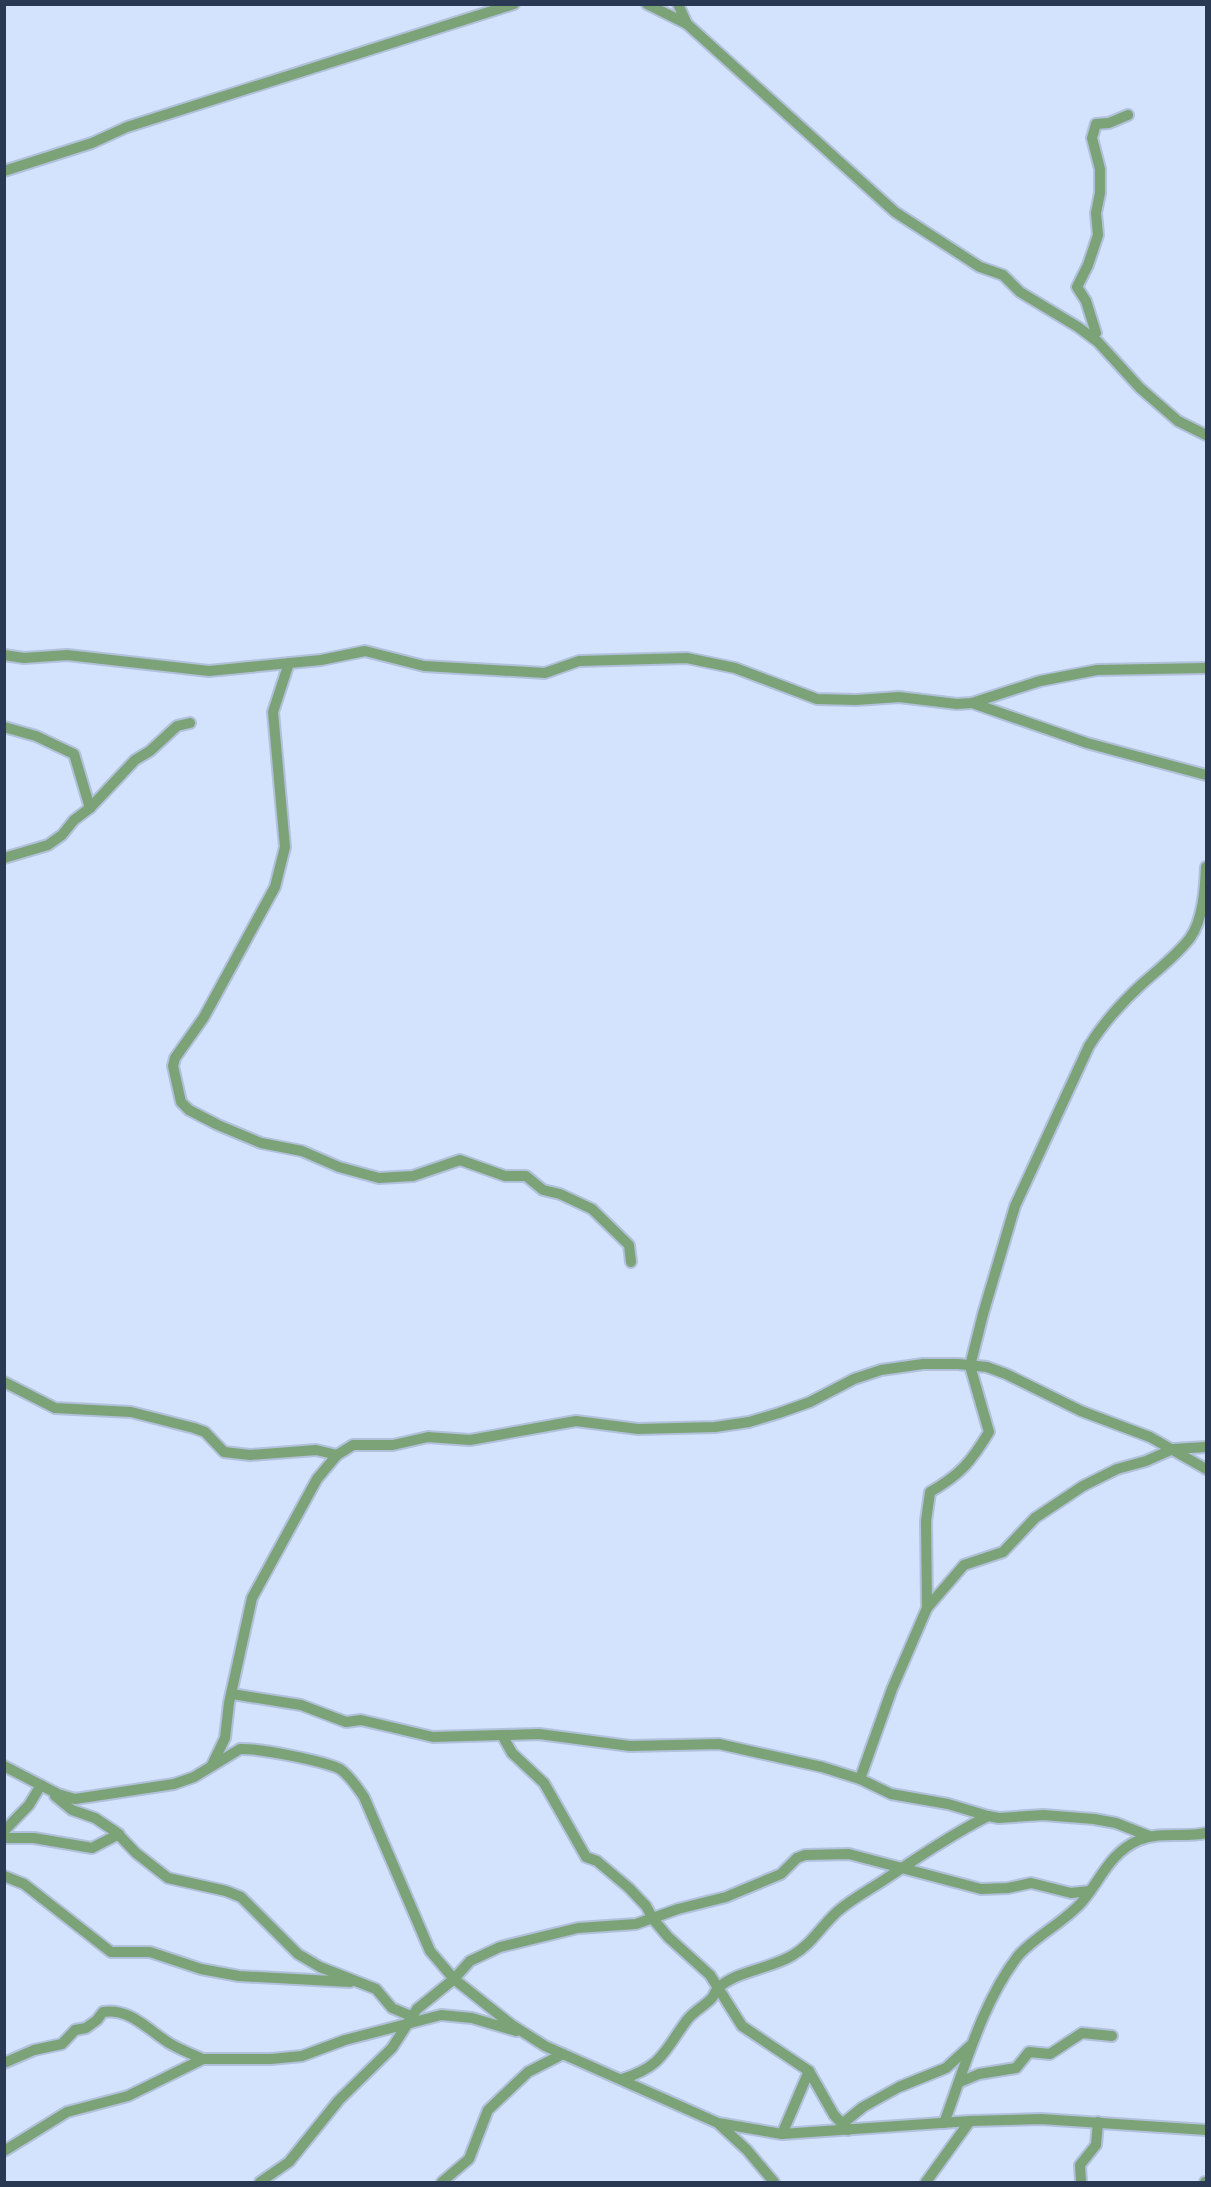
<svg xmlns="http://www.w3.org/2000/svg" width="1211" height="2187" viewBox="0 0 1211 2187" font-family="Quicksand,sans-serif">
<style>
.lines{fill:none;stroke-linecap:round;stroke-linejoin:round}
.street-casing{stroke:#b2c1db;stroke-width:14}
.street{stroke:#7ca377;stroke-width:10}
</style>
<rect width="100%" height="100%" fill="#d4e3fd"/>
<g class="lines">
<g class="street-casing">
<g id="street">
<polyline points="647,4 687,24"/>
<polyline points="678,4 687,24 895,212 980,267 1003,275 1020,292 1078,327 1098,342 1140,388 1178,421 1206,435"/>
<polyline points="4,171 92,143 127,127 514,4"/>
<polyline points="1096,333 1086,301 1077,287 1088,265 1098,235 1096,213 1100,193 1100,169 1092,138 1096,124 1109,123 1128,115"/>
<polyline points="4,655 24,658 67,655 209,671 321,660 365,651 424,666 545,673 579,661 687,658 735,668 817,699 856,700 899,697 957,704 972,703 1040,681 1097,670 1206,668"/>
<polyline points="289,663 273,712 285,847 275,887 204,1017 175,1058 173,1066 181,1102 189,1110 218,1125 261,1143 302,1151 339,1167 379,1178 413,1176 460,1160 505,1176 526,1176 543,1190 560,1194 592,1209 629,1245 631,1262"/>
<polyline points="972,703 1087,743 1206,775"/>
<polyline points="4,727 36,736 74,754 90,808"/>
<polyline points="4,858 48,845 62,835 74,820 90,808 135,760 150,751 177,726 190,723"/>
<polyline points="4,1382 55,1408 131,1412 194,1428 205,1432 224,1452 250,1455 316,1450 337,1455"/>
<polyline points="927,1608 964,1565 1003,1552 1035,1518 1083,1486 1117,1469 1146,1461 1173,1449 1206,1447"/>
<polyline points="232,1694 301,1705 346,1722 361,1720 433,1737 539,1734 630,1746 719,1744 822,1767 860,1779 891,1794 948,1804 988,1816 999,1818 1043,1815 1094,1819 1116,1823 1149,1836"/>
<polyline points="502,1735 512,1753 544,1783 586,1857 597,1861 629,1888 646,1906 653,1919 668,1937 710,1975 742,2026 809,2071 834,2115 848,2130"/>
<polyline points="212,1765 225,1738 229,1703 252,1598 317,1479 337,1455 353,1445 393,1445 428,1437 470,1440 576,1421 638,1429 715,1427 749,1422 779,1413 810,1402 854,1379 881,1370 923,1364 958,1364 987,1367 1006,1374 1081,1411 1150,1437 1206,1469"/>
<path d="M4,1766L58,1794L75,1799L174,1784L194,1777L240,1749C258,1748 324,1761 340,1769C350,1776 357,1787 364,1797L430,1951L454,1979L512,2025L545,2046L718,2123L782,2134L970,2121L1041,2119L1206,2130"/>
<path d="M860,1779L892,1689L927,1608L926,1521L930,1492C960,1475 971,1462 989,1432L970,1366L983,1314L1015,1206L1089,1046C1104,1022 1122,1002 1143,983C1159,969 1177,955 1190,938C1203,920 1205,889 1206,867"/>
<polyline points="55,1796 72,1810 95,1818 116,1832 136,1853 168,1878 226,1891 241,1897 298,1954 320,1967 376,1989 392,2008 411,2016"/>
<polyline points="4,1831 29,1805 41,1785"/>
<polyline points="4,1838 34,1838 92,1848 119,1834"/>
<polyline points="4,1876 24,1884 111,1952 150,1952 201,1969 239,1976 350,1982"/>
<path d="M4,2063L34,2050L62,2044L75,2030L86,2028L97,2020L103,2012C130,2008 147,2029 169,2043C179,2049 191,2054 203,2059"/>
<path d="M622,2079C663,2066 664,2051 687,2020C694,2011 703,2007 711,1999C714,1996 715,1991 718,1988C738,1970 771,1969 793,1955C812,1944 822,1925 838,1911C853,1898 871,1889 887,1878C920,1856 953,1834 988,1816"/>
<polyline points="960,2082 979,2074 1016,2068 1029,2052 1050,2054 1082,2033 1112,2036"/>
<path d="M944,2123C964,2070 982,2002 1018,1956C1034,1937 1063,1923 1081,1903C1101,1880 1109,1853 1139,1840C1161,1831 1184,1838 1206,1833"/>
<polyline points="719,2124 747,2150 774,2182"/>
<polyline points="842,2124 863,2107 899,2087 946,2068 970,2046"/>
<polyline points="782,2134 809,2071"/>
<polyline points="4,2151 67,2112 128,2096 203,2059 271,2059 302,2056 345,2040 441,2015 472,2018 516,2031"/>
<polyline points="260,2182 289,2162 339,2100 392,2048 417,2009 454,1979 470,1961 500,1947 578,1928 636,1924 678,1909 726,1897 781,1874 797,1858 805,1855 849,1854 981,1889 1008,1888 1031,1883 1071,1893 1090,1891"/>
<polyline points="442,2182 469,2159 488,2110 528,2072 563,2054"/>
<polyline points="926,2182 970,2121"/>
<polyline points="1081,2182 1080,2165 1096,2145 1098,2122"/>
<polyline points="1205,2182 1206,2182"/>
</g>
</g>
<use href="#street" class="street"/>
</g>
<rect width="1211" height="2187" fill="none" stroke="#2a3953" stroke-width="12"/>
</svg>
